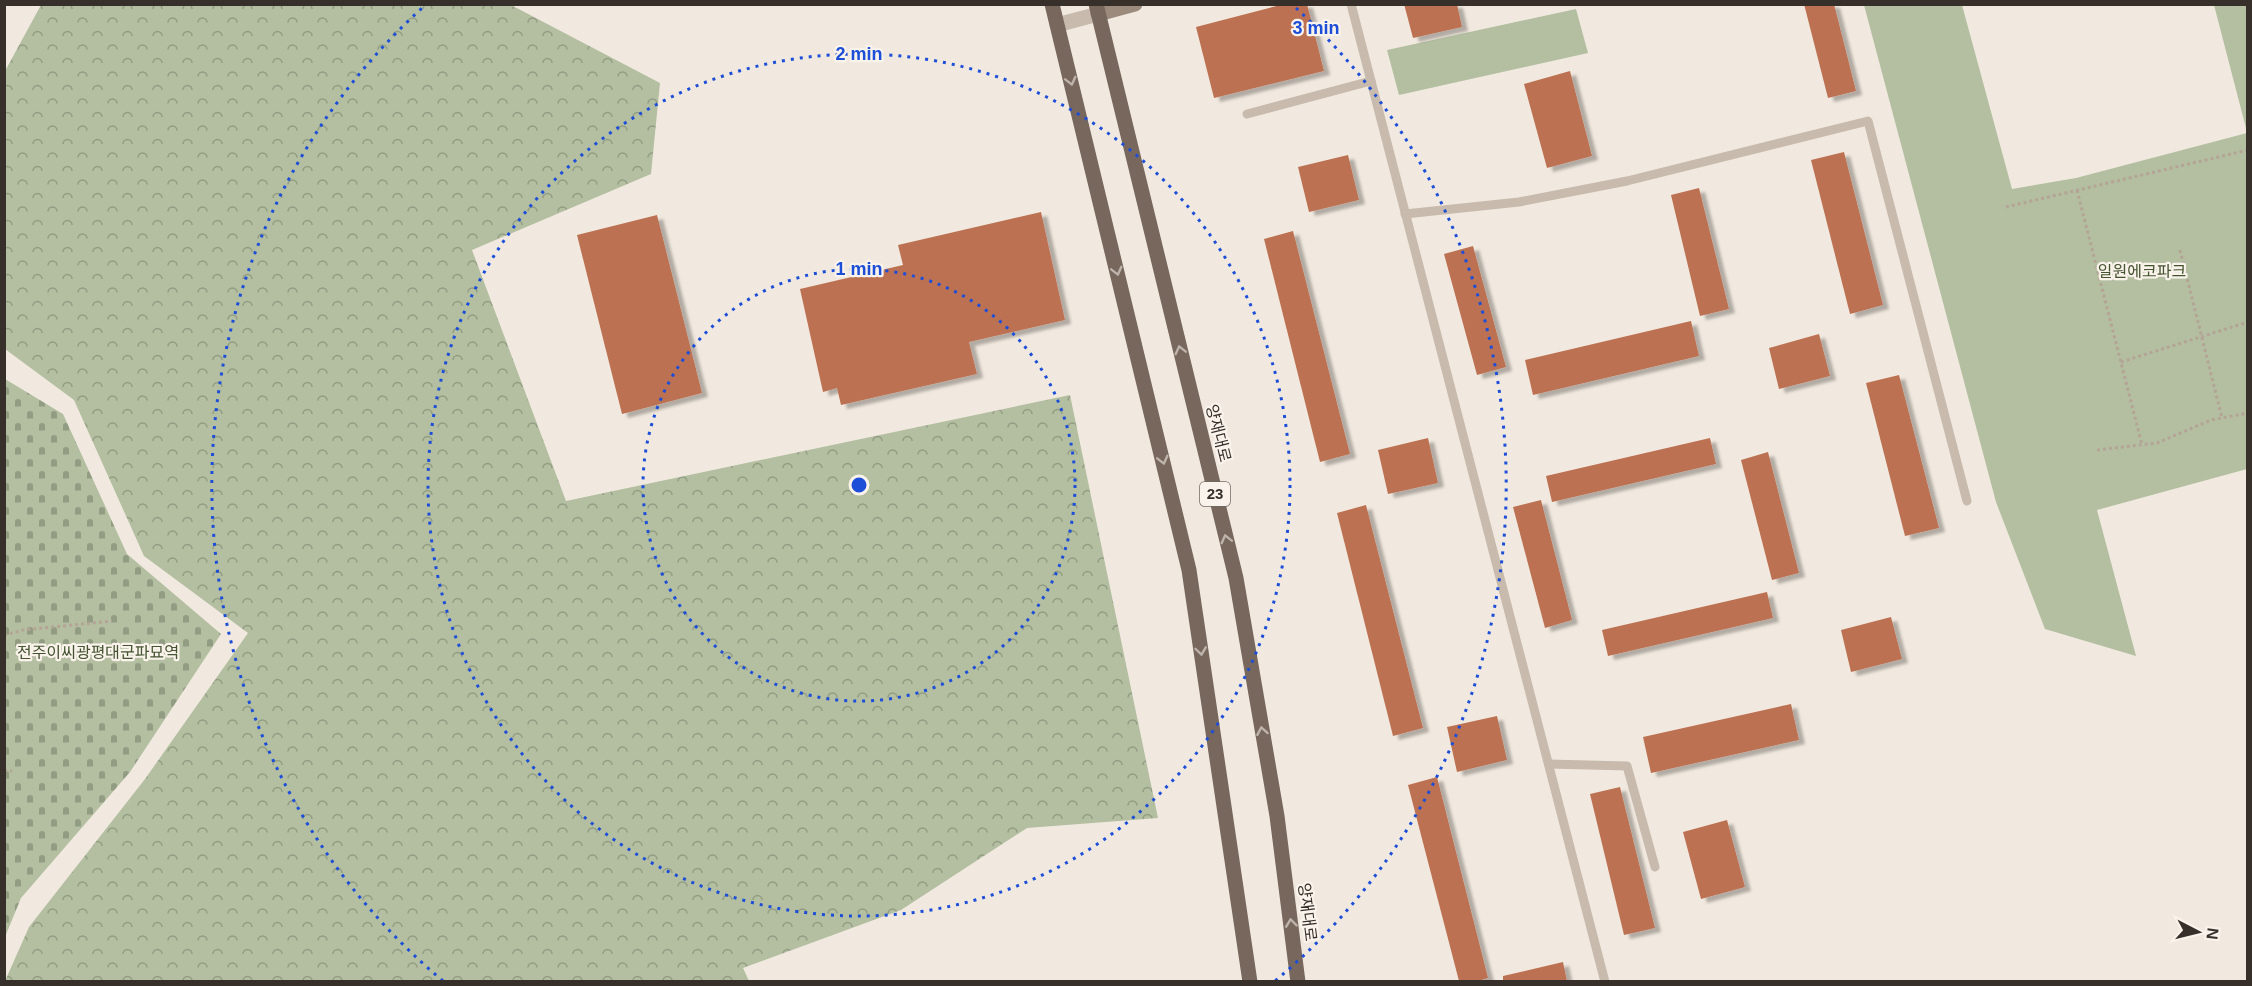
<svg xmlns="http://www.w3.org/2000/svg" width="2252" height="986" viewBox="0 0 2252 986" font-family="Helvetica,'Noto Sans KR',sans-serif">
<style>
.forest{fill:url(#forest-crowns)}
.cemetery{fill:url(#cemetery-stones)}
.green{fill:#b3bfa0}
.building{fill:#bc7152;filter:url(#shadow)}
.lines{fill:none;stroke-linecap:round;stroke-linejoin:round}
.path{stroke:#b4a496;stroke-width:3;stroke-dasharray:3 3;stroke-linecap:butt}
.lane{stroke:#c8baac;stroke-width:9}
.street{stroke:#c8baac;stroke-width:15}
.secondary{stroke:#9c8a7d;stroke-width:15}
.primary{stroke:#77675d;stroke-width:15}
.oneway{stroke:#beb4ab}
.ring{fill:none;stroke:#1d4ed8;stroke-width:3;stroke-dasharray:3 6}
.labels{text-anchor:middle;stroke-width:4.5;stroke-linejoin:round;paint-order:stroke}
.shield{fill:#f9f3eb;stroke:#716a64;stroke-width:1.5}
.shield-label{font-size:15px;font-weight:bold;fill:#372f2a}
.park-label{font-size:16px;fill:#445330;stroke:#f9f3eb}
.street-label{font-size:16px;fill:#372f2a;stroke:#f9f3eb}
.centre{fill:#1d4ed8;stroke:#f9f3eb;stroke-width:3}
.ring-label{font-size:18px;text-anchor:middle;font-weight:bold;fill:#1d4ed8;stroke:#f9f3eb;stroke-width:4.5;stroke-linejoin:round;paint-order:stroke}
</style>
<defs>
<pattern id="forest-crowns" width="20" height="18" patternUnits="userSpaceOnUse" patternTransform="scale(1.5)"><rect width="20" height="18" fill="#b3bfa0"/><path d="M2 6a3 3 0 1 1 6 0M12 15a3 3 0 1 1 6 0" fill="none" stroke="#929c83"/></pattern>
<pattern id="cemetery-stones" width="16" height="16" patternUnits="userSpaceOnUse" patternTransform="scale(1.5)"><rect width="16" height="16" fill="#b3bfa0"/><path d="M2 7V4a2 2 0 0 1 4 0v3zM10 15v-3a2 2 0 0 1 4 0v3z" fill="#929c83"/></pattern>
<filter id="shadow"><feDropShadow dx="6" dy="4" stdDeviation="1.5" flood-color="#0004"/></filter>
</defs>
<rect width="100%" height="100%" fill="#f1e9df"/>
<polygon class="forest" points="41,5 511,5 660,83 651,174 472,250 566,501 1070,395 1158,818 1027,828 901,910 743,968 749,981 5,981 29,927 145,779 248,633 144,556 74,400 5,349 5,71"/>
<polygon class="cemetery" points="5,379 63,414 127,554 221,634 130,772 21,898 5,937"/>
<g class="green">
<polygon points="1864,5 1962,5 2012,189 2076,178 2247,133 2247,469 2097,510 2136,656 2045,629 1996,502"/>
<polygon points="2214,5 2247,5 2247,132"/>
<polygon points="1576,9 1588,53 1399,95 1387,50"/>
</g>
<g class="building">
<polygon points="1284,4 1307,4 1324,71 1214,98 1196,27"/>
<polygon points="1404,4 1457,4 1462,27 1413,38"/>
<polygon points="1804,4 1834,4 1856,91 1828,98"/>
<polygon points="1570,71 1592,156 1547,168 1524,84"/>
<polygon points="1844,152 1883,305 1850,314 1811,160"/>
<polygon points="1348,155 1359,200 1309,212 1298,167"/>
<polygon points="1699,188 1729,309 1700,316 1671,195"/>
<polygon points="1041,212 1065,320 969,342 977,374 841,405 837,388 823,392 800,289 903,265 898,245"/>
<polygon points="657,215 702,393 622,414 577,235"/>
<polygon points="1293,231 1350,454 1320,462 1264,239"/>
<polygon points="1473,246 1506,367 1477,375 1444,254"/>
<polygon points="1691,321 1699,356 1533,395 1525,360"/>
<polygon points="1819,334 1830,376 1779,389 1769,348"/>
<polygon points="1899,375 1939,528 1905,536 1866,383"/>
<polygon points="1428,438 1438,483 1388,494 1378,450"/>
<polygon points="1710,438 1716,464 1552,502 1546,476"/>
<polygon points="1768,452 1799,573 1772,580 1741,460"/>
<polygon points="1541,500 1572,620 1545,628 1513,507"/>
<polygon points="1366,505 1423,728 1393,736 1337,513"/>
<polygon points="1767,592 1773,618 1608,656 1602,630"/>
<polygon points="1891,617 1902,659 1851,672 1841,630"/>
<polygon points="1791,704 1799,740 1651,773 1643,737"/>
<polygon points="1497,716 1507,760 1457,772 1447,727"/>
<polygon points="1437,777 1488,978 1478,981 1459,981 1408,785"/>
<polygon points="1620,787 1655,928 1624,935 1590,794"/>
<polygon points="1727,820 1745,887 1701,899 1683,832"/>
<polygon points="1563,962 1567,981 1503,981 1503,976"/>
</g>
<g class="lines">
<g class="path">
<polyline points="2077,190 2142,445"/>
<polyline points="2006,207 2248,150"/>
<polyline points="2180,250 2222,418"/>
<polyline points="2121,362 2248,322"/>
<polyline points="2097,450 2157,443 2211,420 2248,413"/>
<polyline points="4,635 23,630 112,621"/>
<polyline points="4,770 12,771"/>
</g>
<g class="lane">
<polyline points="1351,4 1605,982"/>
<polyline points="1247,114 1371,81"/>
<polyline points="1405,214 1519,202 1627,181 1868,121 1967,501"/>
<polyline points="1549,764 1627,766 1655,867"/>
</g>
<polyline class="street" points="1057,25 1098,14"/>
<polyline class="secondary" points="1098,14 1135,4"/>
<g class="primary">
<polyline points="1052,4 1189,570 1250,982"/>
<polyline points="1096,4 1236,578 1277,816 1298,982"/>
</g>
</g>
<defs><path id="oneway-chevron" d="M-2-3.5L2.5 0L-2 3.5" fill="none" stroke-width="1.6" stroke-linecap="round" stroke-linejoin="round" transform="scale(1.5)"/></defs>
<g class="oneway">
<use href="#oneway-chevron" transform="translate(1071 81) rotate(76)"/>
<use href="#oneway-chevron" transform="translate(1117 271) rotate(76)"/>
<use href="#oneway-chevron" transform="translate(1180 350) rotate(-104)"/>
<use href="#oneway-chevron" transform="translate(1163 460) rotate(76)"/>
<use href="#oneway-chevron" transform="translate(1226 539) rotate(-104)"/>
<use href="#oneway-chevron" transform="translate(1201 651) rotate(82)"/>
<use href="#oneway-chevron" transform="translate(1262 731) rotate(-100)"/>
<use href="#oneway-chevron" transform="translate(1291 923) rotate(-97)"/>
</g>
<g class="ring">
<circle cx="859" cy="485" r="216"/>
<circle cx="859" cy="485" r="431"/>
<path d="M443 981A647 647 0 0 1 422 8M1296 8A647 647 0 0 1 1275 981"/>
</g>
<g class="labels">
<rect class="shield" x="1200" y="482" width="30" height="24" rx="4.5"/>
<g class="shield-label">
<text x="1215" y="499">23</text>
</g>
<g class="park-label">
<text x="2142" y="277">일원에코파크</text>
<text x="98" y="658">전주이씨광평대군파묘역</text>
</g>
<g class="street-label">
<text transform="translate(1219 433) rotate(76)" y="6">양재대로</text>
<text transform="translate(1308 912) rotate(83)" y="6">양재대로</text>
</g>
</g>
<circle cx="859" cy="485" r="9" class="centre"/>
<g class="ring-label">
<text x="1316" y="34">3 min</text>
<text x="859" y="60">2 min</text>
<text x="859" y="275">1 min</text>
</g>
<rect width="2252" height="986" fill="none" stroke="#372f2a" stroke-width="12"/>
<g transform="translate(2198 932) rotate(97)" stroke="#f9f3eb" stroke-width="4.5" paint-order="stroke">
<path d="M0-4.5L10 22L0 15L-10 22Z" fill="#372f2a"/>
<text y="-9" font-size="16" font-weight="bold" text-anchor="middle" fill="#372f2a">N</text>
</g>
</svg>
